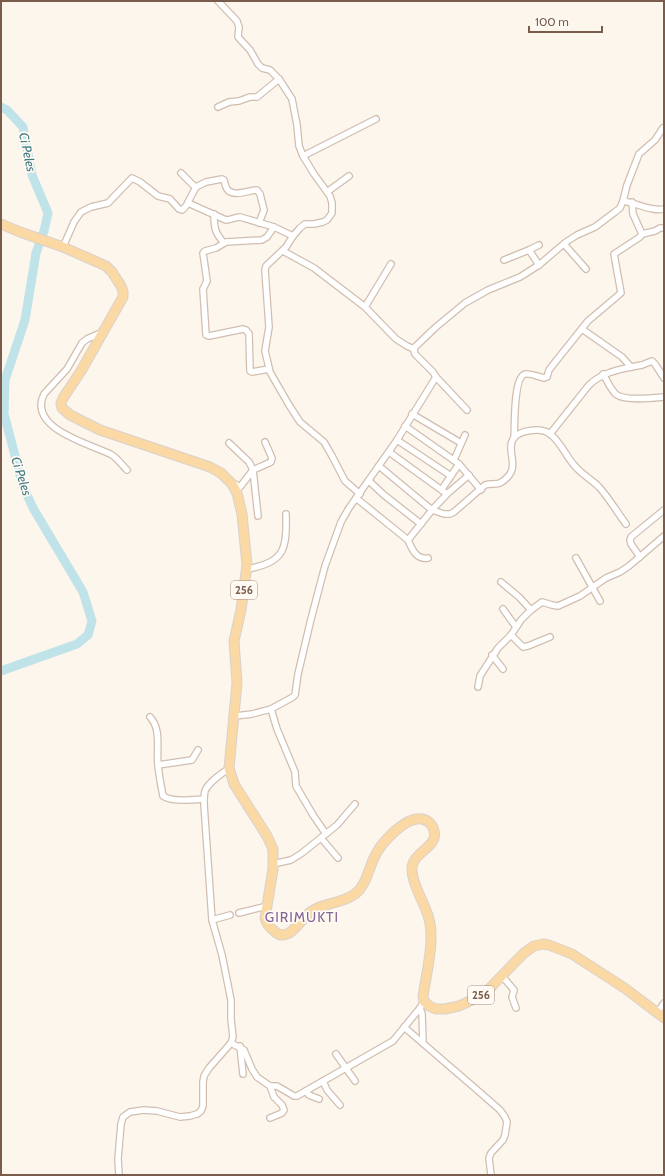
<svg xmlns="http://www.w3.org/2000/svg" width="665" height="1176" viewBox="0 0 665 1176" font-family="Cabin,sans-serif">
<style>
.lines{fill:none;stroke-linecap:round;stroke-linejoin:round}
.river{stroke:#bfe3e8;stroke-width:9}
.minor-casing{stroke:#d1beb0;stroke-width:8}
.primary-casing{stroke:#dad1cd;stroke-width:11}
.minor{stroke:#fff;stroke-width:5.5}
.primary{stroke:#fbd9a5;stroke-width:9}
.labels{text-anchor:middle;stroke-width:3.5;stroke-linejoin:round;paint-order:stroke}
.shield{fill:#fffaf3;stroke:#a28b7f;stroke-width:1}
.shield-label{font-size:11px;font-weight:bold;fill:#7a5c4d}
.water-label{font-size:13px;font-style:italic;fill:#437c86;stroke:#fffaf3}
.quarter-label{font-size:14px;letter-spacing:1px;fill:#846695;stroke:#fffaf3}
</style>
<rect width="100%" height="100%" fill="#fdf6ec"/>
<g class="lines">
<polyline class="river" points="1,107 7,110 23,127 32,175 48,213 44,231 36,253 25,320 5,380 4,414 23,486 33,508 83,592 92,621 88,635 77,644 1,671"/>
<g class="minor-casing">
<g id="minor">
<polyline points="218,1 237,21 239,27 238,37 250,50 258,64 262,68 270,70 279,79 292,99 297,125 299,146 303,156 314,174 330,196 332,203 332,213 327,220 323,222 314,224 305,224 300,228 293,236 286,247 266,266 265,270 269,327 265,351 270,372 289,405 300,422 324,442 332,456 345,481 360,494"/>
<polyline points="218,107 229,102 239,101 250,97 257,97 279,79"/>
<polyline points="303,156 376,119"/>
<path d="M181,173L193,185L196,187L206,182L222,179L224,180C225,183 225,186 227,189C233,198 249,190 257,190L260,194L264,210L259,223"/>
<polyline points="327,192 349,176"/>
<path d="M623,201C636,203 653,212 664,209"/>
<path d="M188,203L226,220C231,220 235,217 240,217L274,227L293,236"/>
<path d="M214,214C214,228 215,233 224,243"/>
<polyline points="642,234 655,231 660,228 664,228"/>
<polyline points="564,244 586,269"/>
<polyline points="63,247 74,222 81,212 91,207 108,203 132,178 140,182 158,196 170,199 179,209 182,210 186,206 196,187"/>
<polyline points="529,250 539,265"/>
<polyline points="283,251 314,268 365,307 396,339 407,346 414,349"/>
<polyline points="504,260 529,250 539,245"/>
<polyline points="365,307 391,264"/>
<polyline points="582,329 622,357 631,367 642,365 652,361 655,364 664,378"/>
<path d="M103,332L87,339L82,343L67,369L44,394C27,429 91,444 112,455C118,459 122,465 127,470"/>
<polyline points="269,369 252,372 250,371 249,334 246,330 243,329 209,336 206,335 203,289 207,281 203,253 205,251 216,248 226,242 262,240 267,237 274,227"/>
<path d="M603,374C607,380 611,391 617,395C626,401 653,398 664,397"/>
<polyline points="436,377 467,410"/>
<polyline points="412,414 461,443"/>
<polyline points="405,426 459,464 481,490"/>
<path d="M550,434L589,385C602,373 614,371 631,367"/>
<path d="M514,438C515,426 513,378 525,374C530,373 539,377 544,378L547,377L549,370L556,361L588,321L621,293L614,254L640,237L642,234L633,214L632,202"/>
<polyline points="397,440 451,476"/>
<polyline points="229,443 249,462 253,470 258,516"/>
<polyline points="389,452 447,494 432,510 408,540"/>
<polyline points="454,460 465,435"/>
<path d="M379,466L432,510L444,514H450L454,512L485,485C490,483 495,485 500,483C524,469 505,453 513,439C519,430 541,427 550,434C560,441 566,456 574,465C581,474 591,479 599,487C609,498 617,512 626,524"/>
<polyline points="369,481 384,495 421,524"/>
<polyline points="233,483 240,487 253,470 271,462 272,458 265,442"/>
<polyline points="442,489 459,464"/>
<polyline points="447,494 469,475"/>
<path d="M356,498L408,540C412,549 416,560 428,558"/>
<polyline points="640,557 631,544 630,540 631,537 664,510"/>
<polyline points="576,558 600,601"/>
<path d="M247,569C284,563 287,550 286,514"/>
<polyline points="501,582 519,597 531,610"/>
<polyline points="503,609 516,627"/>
<polyline points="511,635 523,647 528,646 550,637"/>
<polyline points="492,655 503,669"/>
<polyline points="478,687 480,676 498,648 511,635 521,620 531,610 542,602 552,605 558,606 580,596 606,578 620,572 629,566 664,536"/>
<polyline points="271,709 277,729 295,772 296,786 313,815 326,834"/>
<polyline points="235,716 252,714 271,709 293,697 295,695 298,674 311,619 325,566 341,522 349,508 397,440 436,377 433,372 415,354 414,351 415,347 436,327 465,303 488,290 520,277 539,265 566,242 577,235 595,227 615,212 620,208 623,201 627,185 639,154 655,140 663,128"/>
<path d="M150,717C162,730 156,749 158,765C159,775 161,786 163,796C171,802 194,800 204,799"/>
<polyline points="158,765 192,760 198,750"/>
<polyline points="321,838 338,858"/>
<polyline points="273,864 291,860 302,853 337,825 355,804"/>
<polyline points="239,913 267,906"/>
<polyline points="212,920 230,915"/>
<polyline points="502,976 514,990 512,997 516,1008"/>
<polyline points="420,1008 422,1014 423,1043"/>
<polyline points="657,1013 664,1003"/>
<polyline points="404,1027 476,1089 500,1110 505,1117 507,1122 505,1135 503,1140 491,1153 489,1158 491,1175"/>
<polyline points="231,1043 244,1050 252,1069 257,1077 270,1086 277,1086 294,1096 297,1096 393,1041 420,1008 424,1001"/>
<polyline points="240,1046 243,1074"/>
<polyline points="336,1054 355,1081"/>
<polyline points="323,1081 327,1090 340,1105"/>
<polyline points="270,1086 274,1097 282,1105 284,1110 282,1113 270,1118"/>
<polyline points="306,1091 309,1095 319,1099"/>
<path d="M119,1175L118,1159L121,1124L123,1117L130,1112L144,1110L157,1111L180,1117L190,1116L197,1114L201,1111L203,1106V1082L204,1076L209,1068L231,1043L233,1037L231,1019V1000L222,955L212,920L204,804C204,800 204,795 205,791C208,782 222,774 229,768"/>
</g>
</g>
<g class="primary-casing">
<path id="primary" d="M1,224L20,232L63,247L106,266L112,272L121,286L123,291V297L81,371L63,398L61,403L62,408L70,415L100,430L210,467L221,473L232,484L237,493L242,514L247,565L241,610L234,641L237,683L229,768L234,784L267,836L273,849V869L265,918C266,923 269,927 273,930C286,944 297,925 306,916C319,902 340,905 355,894C367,885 369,866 376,854C383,841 406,816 422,819C428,820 433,825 434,831C439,848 410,852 412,871C413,887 425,903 429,919C435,942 426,974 423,997L424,1001L429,1006L436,1009H445L459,1006L472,1000L489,989L524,953L534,946L543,944L549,945L572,954L626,989L664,1018"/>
</g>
<use href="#minor" class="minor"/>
<use href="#primary" class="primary"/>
</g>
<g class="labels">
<g class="shield">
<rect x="231" y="581" width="26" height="18" rx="3"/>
<rect x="468" y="986" width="26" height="18" rx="3"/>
</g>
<g class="shield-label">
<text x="244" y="594">256</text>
<text x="481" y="999">256</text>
</g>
<g class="water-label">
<text transform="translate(28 152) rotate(78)" y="5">Ci Peles</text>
<text transform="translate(22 476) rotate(72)" y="5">Ci Peles</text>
</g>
<g class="quarter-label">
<text x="302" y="922">GIRIMUKTI</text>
</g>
</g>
<rect width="665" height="1176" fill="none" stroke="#7a5c4d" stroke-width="4"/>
<path d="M529 26v6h73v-6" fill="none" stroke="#7a5c4d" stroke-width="2"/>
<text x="535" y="26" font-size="12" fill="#7a5c4d" stroke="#fffaf3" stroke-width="3" paint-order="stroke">100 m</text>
</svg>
